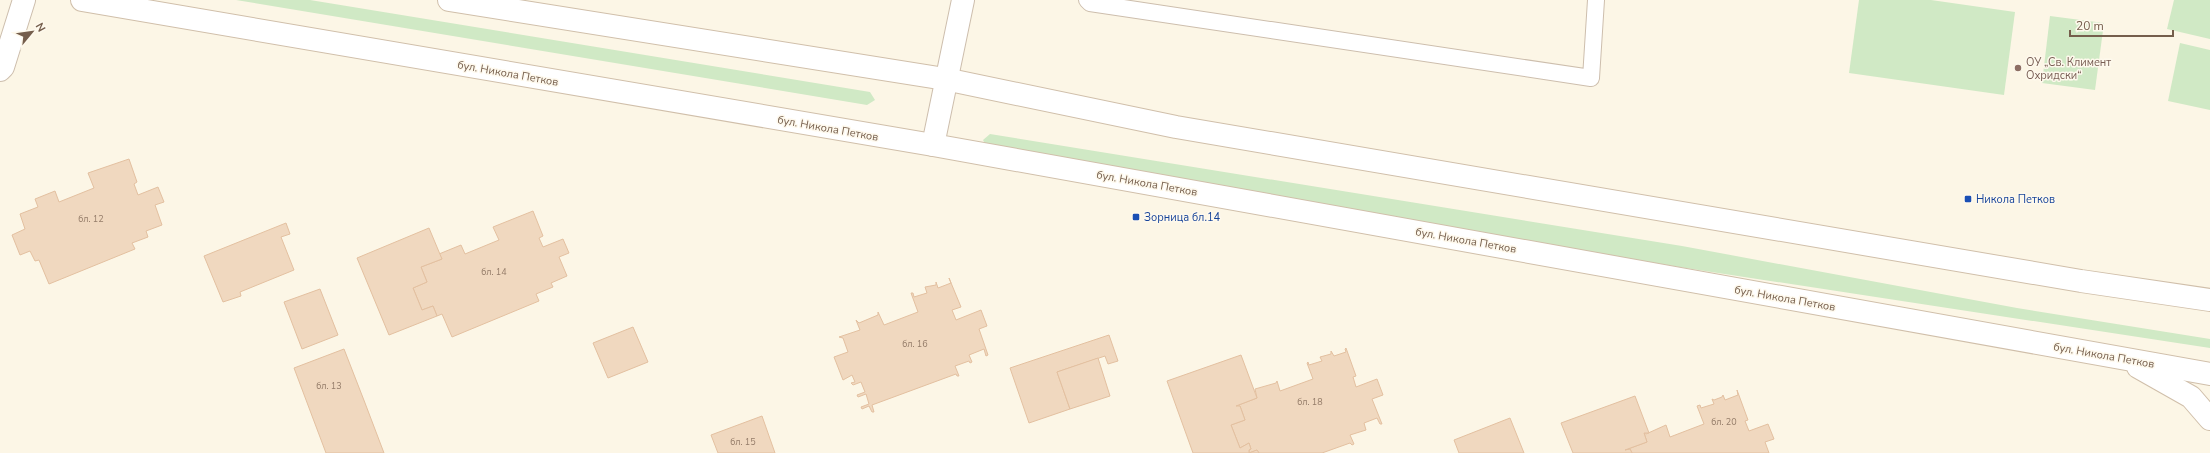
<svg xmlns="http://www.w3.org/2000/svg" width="2210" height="453" viewBox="0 0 2210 453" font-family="'Nunito Sans',sans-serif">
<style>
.green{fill:#d0e9c5}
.building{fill:#f0d8bf;stroke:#e3c0a0}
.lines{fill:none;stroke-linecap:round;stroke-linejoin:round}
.lane-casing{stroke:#cdbead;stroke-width:18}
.street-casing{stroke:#cdbead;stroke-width:24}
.secondary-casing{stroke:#d0bfaa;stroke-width:24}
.lane{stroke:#fff;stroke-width:16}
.street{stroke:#fff;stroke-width:22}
.secondary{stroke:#fff;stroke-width:22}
.education-dot{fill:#8d6e63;stroke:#fef9ed;stroke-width:1.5}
.transit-dot{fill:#1a4fb4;stroke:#fef9ed;stroke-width:1.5}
.labels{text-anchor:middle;stroke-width:3;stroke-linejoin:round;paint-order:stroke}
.number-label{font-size:9px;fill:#947c69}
.education-label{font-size:11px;fill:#785e54;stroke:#fef9ed;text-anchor:start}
.street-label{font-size:11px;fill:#755e4c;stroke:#fef9ed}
.transit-label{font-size:11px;fill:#164399;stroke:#fef9ed;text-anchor:start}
</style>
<rect width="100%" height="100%" fill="#fcf6e6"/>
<g class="green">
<polygon points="236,0 310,0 870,92 875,100 867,105"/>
<polygon points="1859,0 1931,0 2015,12 2004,95 1849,73"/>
<polygon points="2174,0 2210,0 2210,39 2167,29"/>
<polygon points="2050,16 2104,23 2095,90 2042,83"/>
<polygon points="2180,43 2210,50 2210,110 2168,101"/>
<polygon points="990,134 1682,246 2017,308 2210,339 2210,348 1679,267 988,149 983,140"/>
</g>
<g class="building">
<polygon points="129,159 137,182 134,184 138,195 158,187 164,202 155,205 162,225 146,231 148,237 132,243 135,249 49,284 39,260 35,261 30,251 20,255 12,235 25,229 20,214 38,207 35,199 55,191 59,202 94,188 88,173"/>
<polygon points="533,211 543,236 539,238 543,247 563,239 569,253 559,257 567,276 551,283 553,287 536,294 539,301 452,337 442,314 437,316 433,306 422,310 413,288 427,282 421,267 442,259 439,254 461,245 465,254 499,240 493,227"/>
<polygon points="286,223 290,234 281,237 294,270 240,292 241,296 223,302 204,256"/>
<polygon points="429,228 442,259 421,267 427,282 413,288 422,310 433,306 437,316 389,335 357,258"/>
<polygon points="949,278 961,307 952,310 956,320 981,310 987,326 979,329 988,355 986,356 984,349 969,355 972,362 970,363 969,361 955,366 959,376 957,376 956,374 872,405 874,412 872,412 869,406 862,409 861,407 869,404 866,394 858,397 857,395 865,392 861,382 853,385 851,383 855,382 852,375 843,380 834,357 848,352 843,338 839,337 860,330 856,320 859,323 878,315 878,312 884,325 918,312 911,293 913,293 914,297 927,293 925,287 936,285 936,282 938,288 951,283"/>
<polygon points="320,289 338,335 302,349 284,302"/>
<polygon points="633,327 648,362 608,378 593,343"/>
<polygon points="1109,335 1118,361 1108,364 1105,356 1057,372 1070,409 1029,423 1010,368"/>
<polygon points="1346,348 1356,376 1353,377 1356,387 1377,379 1383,395 1372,399 1382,424 1380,424 1377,418 1364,423 1366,430 1350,435 1354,444 1352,445 1350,443 1322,453 1259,453 1257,450 1249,453 1249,450 1251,449 1249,443 1240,448 1231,425 1245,420 1240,406 1236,406 1257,398 1255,389 1276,383 1277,381 1280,391 1313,379 1307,363 1308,362 1309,365 1322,361 1320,357 1331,354 1331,351 1334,356 1346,352 1345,349"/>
<polygon points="344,349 365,403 384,453 326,453 294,368"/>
<polygon points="1241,355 1257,398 1236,406 1240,406 1245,420 1231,425 1240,448 1249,443 1251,449 1249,450 1249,453 1257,450 1259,453 1193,453 1167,381"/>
<polygon points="1098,358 1110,396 1070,409 1057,372"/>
<polygon points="1737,390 1748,420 1745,421 1749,431 1768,424 1774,439 1765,442 1769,453 1632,453 1630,449 1625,450 1647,442 1644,433 1646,434 1666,425 1670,437 1704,424 1697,406 1700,405 1701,408 1714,404 1712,399 1714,400 1722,397 1723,395 1725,400 1738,395"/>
<polygon points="1635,396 1649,433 1644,433 1647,442 1625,450 1630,449 1632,453 1573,453 1561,423"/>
<polygon points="762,416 775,453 718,453 711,435"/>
<polygon points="1510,418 1524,453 1459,453 1454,440"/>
</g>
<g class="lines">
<g class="lane-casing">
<polyline id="lane" points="1087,0 1090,3 1591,78 1596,0"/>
</g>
<g class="street-casing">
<g id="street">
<polyline points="0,70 3,67 24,0"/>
<polyline points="933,145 963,0"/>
</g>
</g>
<g class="secondary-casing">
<g id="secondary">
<polyline points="82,0 933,145 2210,374"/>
<polyline points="449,0 945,79 1176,127 2081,281 2210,300"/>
<polyline points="2138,367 2191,397 2210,419"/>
</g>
</g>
<use href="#lane" class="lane"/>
<use href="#street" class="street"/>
<use href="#secondary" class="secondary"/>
</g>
<circle class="education-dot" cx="2018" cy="68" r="4"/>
<g class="transit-dot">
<rect x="1964" y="195" width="8" height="8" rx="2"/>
<rect x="1132" y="213" width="8" height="8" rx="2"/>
</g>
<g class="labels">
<g class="number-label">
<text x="91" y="222">бл. 12</text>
<text x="494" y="275">бл. 14</text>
<text x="915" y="347">бл. 16</text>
<text x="329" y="389">бл. 13</text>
<text x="1310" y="405">бл. 18</text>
<text x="1724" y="425">бл. 20</text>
<text x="743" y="445">бл. 15</text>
</g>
<g class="education-label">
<text x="2026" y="66">ОУ „Св. Климент<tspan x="2026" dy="13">Охридски“</tspan></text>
</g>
<g class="street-label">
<text transform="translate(508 73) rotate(10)" y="4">бул. Никола Петков</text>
<text transform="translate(828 128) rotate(10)" y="4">бул. Никола Петков</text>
<text transform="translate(1147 183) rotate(10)" y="4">бул. Никола Петков</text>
<text transform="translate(1466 240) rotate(10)" y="4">бул. Никола Петков</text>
<text transform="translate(1785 298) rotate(10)" y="4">бул. Никола Петков</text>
<text transform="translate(2104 355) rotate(10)" y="4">бул. Никола Петков</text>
</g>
<g class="transit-label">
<text x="1976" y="203">Никола Петков</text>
<text x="1144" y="221">Зорница бл.14</text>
</g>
</g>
<g transform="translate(32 32) rotate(61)" stroke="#fef9ed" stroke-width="3" paint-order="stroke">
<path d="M0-3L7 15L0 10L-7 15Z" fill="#755e4c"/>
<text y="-6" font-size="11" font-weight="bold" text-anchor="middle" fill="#755e4c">N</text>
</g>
<path d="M2070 30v6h103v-6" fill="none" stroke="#755e4c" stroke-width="2"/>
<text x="2076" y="30" font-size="12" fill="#755e4c" stroke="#fef9ed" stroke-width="3" paint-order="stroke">20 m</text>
</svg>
